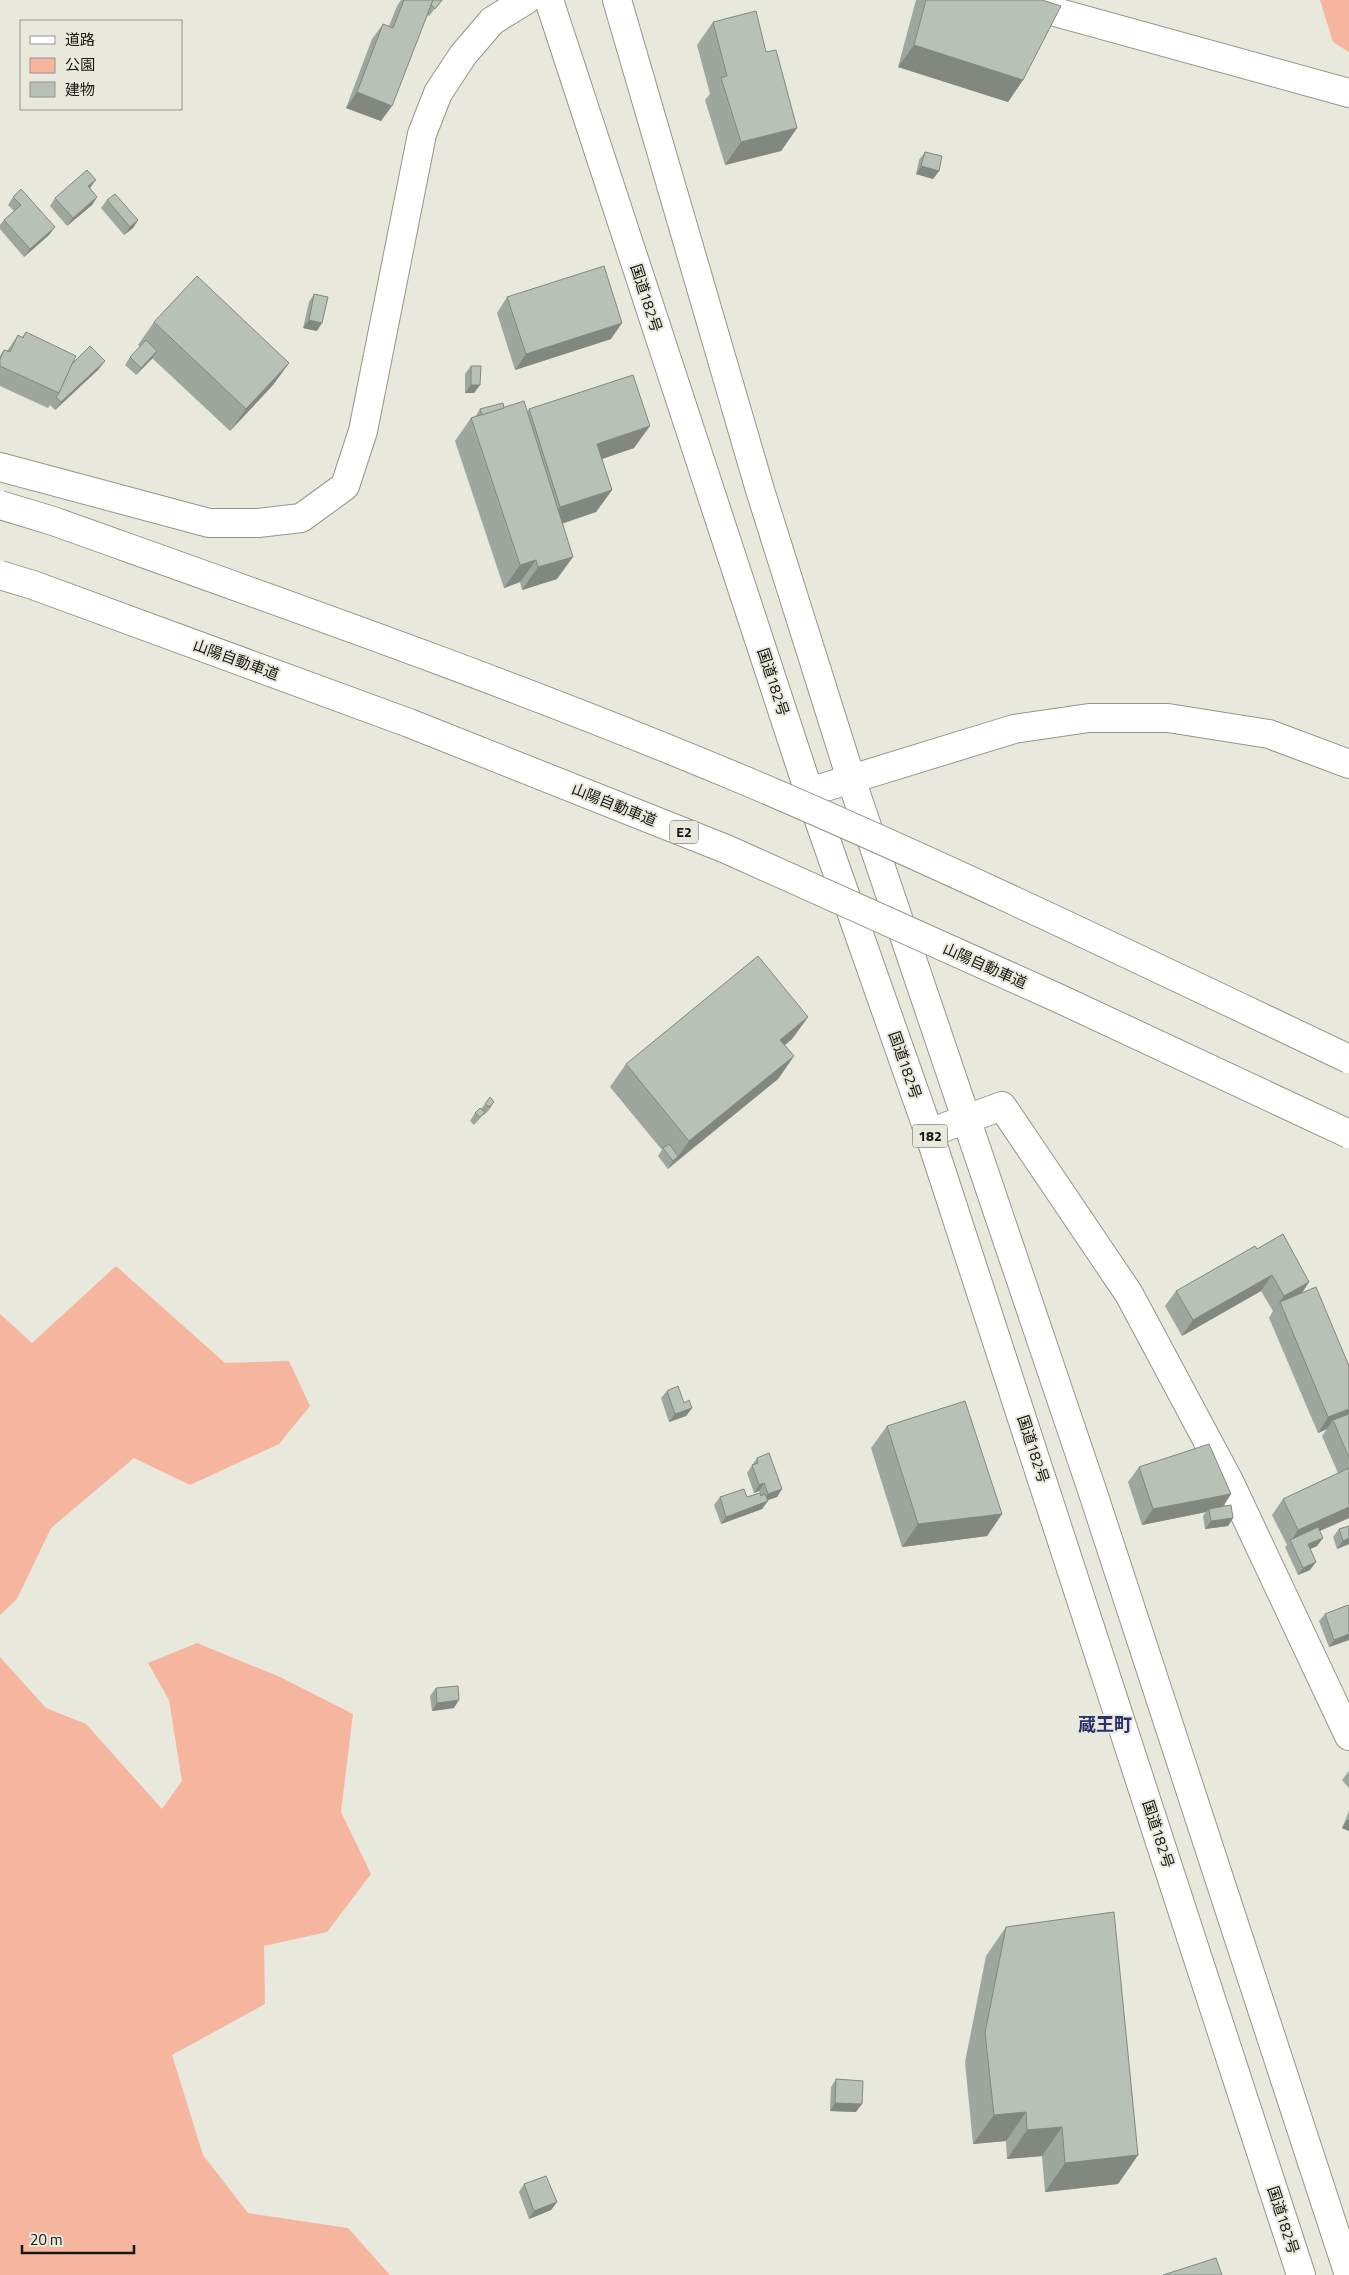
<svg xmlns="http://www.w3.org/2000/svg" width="1349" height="2275" viewBox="0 0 1349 2275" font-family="'Titillium Web','Noto Sans JP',sans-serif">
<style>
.green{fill:#f6b59f}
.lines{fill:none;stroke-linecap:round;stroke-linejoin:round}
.minor-casing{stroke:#95958a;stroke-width:30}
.highway-casing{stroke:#95958a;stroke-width:30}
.minor{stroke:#fff;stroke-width:28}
.highway{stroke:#fff;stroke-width:28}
.highway-bridge-casing{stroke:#95958a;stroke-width:30;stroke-linecap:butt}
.highway-bridge{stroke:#fff;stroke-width:28}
.wall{fill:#9fa69d}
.shaded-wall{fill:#828780}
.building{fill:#b9c1b7;stroke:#828780}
.labels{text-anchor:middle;stroke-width:4;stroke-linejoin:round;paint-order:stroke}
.shield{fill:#e8e8dc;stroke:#56564f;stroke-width:1}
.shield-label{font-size:14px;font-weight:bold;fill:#171713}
.street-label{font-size:15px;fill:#171713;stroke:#e8e8dc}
.quarter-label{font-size:18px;font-weight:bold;fill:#2b2f6a;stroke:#e8e8dc}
</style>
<rect width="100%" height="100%" fill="#e8e8dc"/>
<g class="green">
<polygon points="1320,0 1349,0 1349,52 1333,42"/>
<polygon points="116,1266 225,1363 289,1361 310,1406 279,1444 190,1485 134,1458 51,1528 17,1599 0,1615 0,1314 32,1343"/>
<polygon points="197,1643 280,1677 353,1714 341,1812 371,1874 327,1932 264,1946 265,2004 172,2055 203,2155 248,2213 348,2228 390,2275 0,2275 0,1657 46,1708 86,1724 162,1809 182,1781 169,1700 148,1663"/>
</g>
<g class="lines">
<g class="minor-casing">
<g id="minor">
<polyline points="1012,0 1349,93"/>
<polyline points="0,467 209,523 258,523 301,518 345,486 363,431 422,134 438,93 463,55 492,21 526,0"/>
<polyline points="809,792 1014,729 1089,718 1168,718 1269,734 1349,764"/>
<polyline points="929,1133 1002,1106 1129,1294 1229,1481 1349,1736"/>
</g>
</g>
<g class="highway-casing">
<g id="highway">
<polyline points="549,0 809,792 929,1133 1301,2275"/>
<polyline points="617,0 760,490 851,779 1092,1490 1349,2275"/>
</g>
</g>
<use href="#minor" class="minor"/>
<use href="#highway" class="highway"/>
<g class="highway-bridge-casing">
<g id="highway-bridge">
<path d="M0,505L53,521C288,605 523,687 753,784C954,870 1151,965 1349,1059"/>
<polyline points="0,575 33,585 409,723 726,849 1058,998 1349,1134"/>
</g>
</g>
<use href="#highway-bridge" class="highway-bridge"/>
</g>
<g class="wall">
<polygon points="401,0 442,0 429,16 427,15 381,121 346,108 372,39 383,24 389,26 397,6"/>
<polygon points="916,0 1042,0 1023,80 1008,102 898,67"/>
<polygon points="713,22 766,52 797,128 781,151 725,165 705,100 710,94 697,45"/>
<polygon points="925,152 939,171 933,179 916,174 919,160"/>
<polygon points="90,188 97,197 92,205 67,226 50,206 55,198"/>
<polygon points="13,197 49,235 24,257 0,229 0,225 4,220 14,211 8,205"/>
<polygon points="107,200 138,220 133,228 124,235 101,208"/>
<polygon points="314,294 317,331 303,328 309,302"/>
<polygon points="507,297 611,339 515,370 497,313"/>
<polygon points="154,322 289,363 273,385 230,431 152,358 136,375 125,365 130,357 140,347 138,345"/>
<polygon points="26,332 72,364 99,369 55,410 50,405 48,408 0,386 0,356 4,350 7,351 18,335 22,337"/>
<polygon points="471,366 480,385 474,393 465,393 465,374"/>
<polygon points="504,408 527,412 529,409 634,448 602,459 612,490 596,512 562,524 557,579 522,590 520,582 504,588 455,441 471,418 475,417 480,409"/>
<polygon points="808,1017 792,1039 785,1045 794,1056 778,1079 668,1169 658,1156 662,1150 610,1087 626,1064"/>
<polygon points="494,1102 489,1110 484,1115 483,1115 474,1125 470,1121 475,1113 481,1109 485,1104"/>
<polygon points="1257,1249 1309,1282 1302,1293 1349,1366 1349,1518 1320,1531 1317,1546 1310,1549 1310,1570 1298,1575 1285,1547 1287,1545 1272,1515 1283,1499 1338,1473 1322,1436 1327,1429 1318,1433 1269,1318 1273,1311 1261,1291 1182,1336 1165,1306 1176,1291"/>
<polygon points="667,1391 692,1408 686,1416 669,1422 661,1398"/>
<polygon points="887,1426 1002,1514 987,1536 902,1547 871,1448"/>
<polygon points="757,1458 782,1489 777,1497 768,1500 762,1509 721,1524 714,1505 720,1497 747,1497 760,1493 759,1491 754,1493 747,1473"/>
<polygon points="1139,1467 1231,1494 1223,1507 1233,1518 1228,1526 1205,1529 1203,1516 1206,1512 1142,1525 1128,1482"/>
<polygon points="1349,1526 1349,1544 1337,1549 1333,1537 1339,1529"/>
<polygon points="1349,1608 1349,1640 1329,1647 1319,1621 1325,1614"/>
<polygon points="436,1688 454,1708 432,1711 430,1696"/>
<polygon points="1349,1771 1349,1788 1342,1780"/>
<polygon points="1349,1811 1349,1831 1342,1828"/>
<polygon points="1006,1927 1138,2155 1118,2184 1045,2192 1042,2156 1007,2159 1006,2141 973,2144 965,2062 986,1956"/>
<polygon points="836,2079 856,2112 830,2111 831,2087"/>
<polygon points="524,2184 557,2202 551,2210 529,2219 519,2192"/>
</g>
<g class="shaded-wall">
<polygon points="914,45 1023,80 1008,102 898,67"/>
<polygon points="357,92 392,106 381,121 346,108"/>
<polygon points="797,128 781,151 725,165 741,142"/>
<polygon points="921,166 939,171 933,179 916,174"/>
<polygon points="96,180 90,188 83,194 88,186"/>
<polygon points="97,197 92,205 67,226 73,218"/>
<polygon points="138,220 133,228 124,235 130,227"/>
<polygon points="55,227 49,235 24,257 30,249"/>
<polygon points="309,320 322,323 317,331 303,328"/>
<polygon points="622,323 611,339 515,370 526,354"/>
<polygon points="157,351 152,359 136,375 141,368"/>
<polygon points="105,361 99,369 55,410 61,402"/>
<polygon points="289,363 273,385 230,431 246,409"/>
<polygon points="471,385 480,385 474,393 465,393"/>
<polygon points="650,426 634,448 581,466 597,444"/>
<polygon points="612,490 596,512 544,529 560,507"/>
<polygon points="573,557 557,579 522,590 538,567"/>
<polygon points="536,560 520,582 504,588 520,565"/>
<polygon points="808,1017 792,1039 764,1062 780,1040"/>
<polygon points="794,1056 778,1079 673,1164 689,1141"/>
<polygon points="678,1156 673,1164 668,1169 673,1161"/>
<polygon points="1272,1275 1261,1291 1182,1336 1193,1320"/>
<polygon points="1309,1282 1299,1297 1280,1302 1273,1311 1284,1296"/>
<polygon points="692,1408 686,1416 669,1422 675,1414"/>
<polygon points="1349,1409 1349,1420 1333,1420 1327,1429 1318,1433 1328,1417"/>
<polygon points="764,1483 759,1491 754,1493 759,1485"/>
<polygon points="782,1489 777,1497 762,1502 768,1494"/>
<polygon points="1231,1494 1220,1510 1209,1509 1206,1512 1142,1525 1153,1509"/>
<polygon points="768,1501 762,1509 721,1524 726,1517"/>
<polygon points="1349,1507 1349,1518 1292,1543 1291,1541 1298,1530"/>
<polygon points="1002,1514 987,1536 902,1547 918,1524"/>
<polygon points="1233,1518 1228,1526 1205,1529 1211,1521"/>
<polygon points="1323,1538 1317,1546 1303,1552 1308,1544"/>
<polygon points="1349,1538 1349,1544 1337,1549 1343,1541"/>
<polygon points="1316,1562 1310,1570 1298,1575 1303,1568"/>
<polygon points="1349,1634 1349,1640 1329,1647 1334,1640"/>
<polygon points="459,1700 454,1708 432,1711 437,1703"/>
<polygon points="1347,1820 1349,1820 1349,1831 1342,1828"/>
<polygon points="835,2103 862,2104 856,2112 830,2111"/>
<polygon points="1026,2112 1006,2141 973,2144 994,2115"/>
<polygon points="1062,2127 1042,2156 1007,2159 1027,2130"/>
<polygon points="1138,2155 1118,2184 1045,2192 1065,2163"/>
<polygon points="557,2202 551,2210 529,2219 534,2211"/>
</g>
<g class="building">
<polygon points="404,0 433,0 392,106 357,92 383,24 393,28"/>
<polygon points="432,0 442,0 435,9 431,5 433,0"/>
<polygon points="926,0 1042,0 1061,6 1023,80 914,45"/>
<polygon points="756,11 766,52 776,50 797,128 741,142 721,78 727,76 713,22"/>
<polygon points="925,152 942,156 939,171 921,166"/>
<polygon points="87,170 96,180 88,186 97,197 73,218 55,198"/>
<polygon points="21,189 55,227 30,249 4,220 21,205 13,197"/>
<polygon points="115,194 138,220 130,227 107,200"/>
<polygon points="604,266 622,323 526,354 507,297"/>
<polygon points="197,276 289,363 246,409 154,322"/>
<polygon points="314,294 328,297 322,323 309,320"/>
<polygon points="26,332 76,356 59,393 0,366 0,359 4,350 10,352 18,335 23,338"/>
<polygon points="146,340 157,351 141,368 130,357"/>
<polygon points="90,346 105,361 61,402 56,397 59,393 72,364"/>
<polygon points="471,366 481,366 480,385 471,385"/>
<polygon points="633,375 650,426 597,444 612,490 560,507 529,409"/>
<polygon points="524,401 573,557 538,567 536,560 520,565 471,418"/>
<polygon points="503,403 504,408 482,415 480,409"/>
<polygon points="758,956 808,1017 780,1040 794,1056 689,1141 626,1064"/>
<polygon points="490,1097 494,1102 489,1107 485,1104"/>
<polygon points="480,1108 485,1112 480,1117 475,1113"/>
<polygon points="669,1144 678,1156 673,1161 663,1148"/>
<polygon points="1283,1234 1309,1282 1284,1296 1272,1275 1193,1320 1176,1291 1255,1246 1257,1249"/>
<polygon points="1316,1287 1349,1366 1349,1409 1328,1417 1280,1302"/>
<polygon points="678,1386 684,1403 689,1400 692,1408 675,1414 667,1391"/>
<polygon points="965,1401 1002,1514 918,1524 887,1426"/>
<polygon points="1349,1414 1349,1458 1333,1420"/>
<polygon points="1209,1444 1231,1494 1153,1509 1139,1467"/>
<polygon points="769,1453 782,1489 768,1494 764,1483 759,1485 752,1465 758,1463 757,1458"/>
<polygon points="1349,1468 1349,1507 1298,1530 1283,1499"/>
<polygon points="744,1489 747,1497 760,1493 761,1496 765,1494 768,1501 726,1517 720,1497"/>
<polygon points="1231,1505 1233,1518 1211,1521 1209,1509"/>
<polygon points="1349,1526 1349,1538 1343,1541 1339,1529"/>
<polygon points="1318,1527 1323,1538 1308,1544 1316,1562 1303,1568 1290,1540"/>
<polygon points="1348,1605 1349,1608 1349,1634 1334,1640 1325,1614"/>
<polygon points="458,1686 459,1700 437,1703 436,1688"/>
<polygon points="1114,1912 1138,2155 1065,2163 1062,2127 1027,2130 1026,2112 994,2115 985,2033 1006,1927"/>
<polygon points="836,2079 863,2081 862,2104 835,2103"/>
<polygon points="546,2176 557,2202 534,2211 524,2184"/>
<polygon points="1216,2258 1222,2275 1163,2275"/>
</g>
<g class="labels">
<g class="shield">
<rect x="670" y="820.5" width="28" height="23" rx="4"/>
<rect x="912.5" y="1124.5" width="35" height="23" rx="4"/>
</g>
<g class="shield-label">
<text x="684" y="837">E2</text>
<text x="930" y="1141">182</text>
</g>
<g class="street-label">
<text transform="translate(646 298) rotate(72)" y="5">国道182号</text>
<text transform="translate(236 660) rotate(20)" y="5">山陽自動車道</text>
<text transform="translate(773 682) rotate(72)" y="5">国道182号</text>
<text transform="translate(614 805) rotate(22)" y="5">山陽自動車道</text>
<text transform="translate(985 966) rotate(24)" y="5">山陽自動車道</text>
<text transform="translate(905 1065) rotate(71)" y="5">国道182号</text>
<text transform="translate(1033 1449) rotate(72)" y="5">国道182号</text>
<text transform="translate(1158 1834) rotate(72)" y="5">国道182号</text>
<text transform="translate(1283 2220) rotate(72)" y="5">国道182号</text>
</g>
<g class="quarter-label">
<text x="1105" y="1731">蔵王町</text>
</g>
</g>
<rect x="20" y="20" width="162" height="90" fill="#e8e8dc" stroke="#94948c"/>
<rect x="30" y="36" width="25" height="8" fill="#ffffff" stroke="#94948c"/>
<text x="65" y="45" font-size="15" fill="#171713">道路</text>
<rect x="30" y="58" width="25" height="15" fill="#f6b59f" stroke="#94948c"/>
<text x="65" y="70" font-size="15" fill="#171713">公園</text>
<rect x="30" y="82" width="25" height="15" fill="#b9c1b7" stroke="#94948c"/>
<text x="65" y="95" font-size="15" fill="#171713">建物</text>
<path d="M22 2245v8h112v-8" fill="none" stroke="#171713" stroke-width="2.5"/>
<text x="30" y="2245" font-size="15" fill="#171713" stroke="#e8e8dc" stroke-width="4" paint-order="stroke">20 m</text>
</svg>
